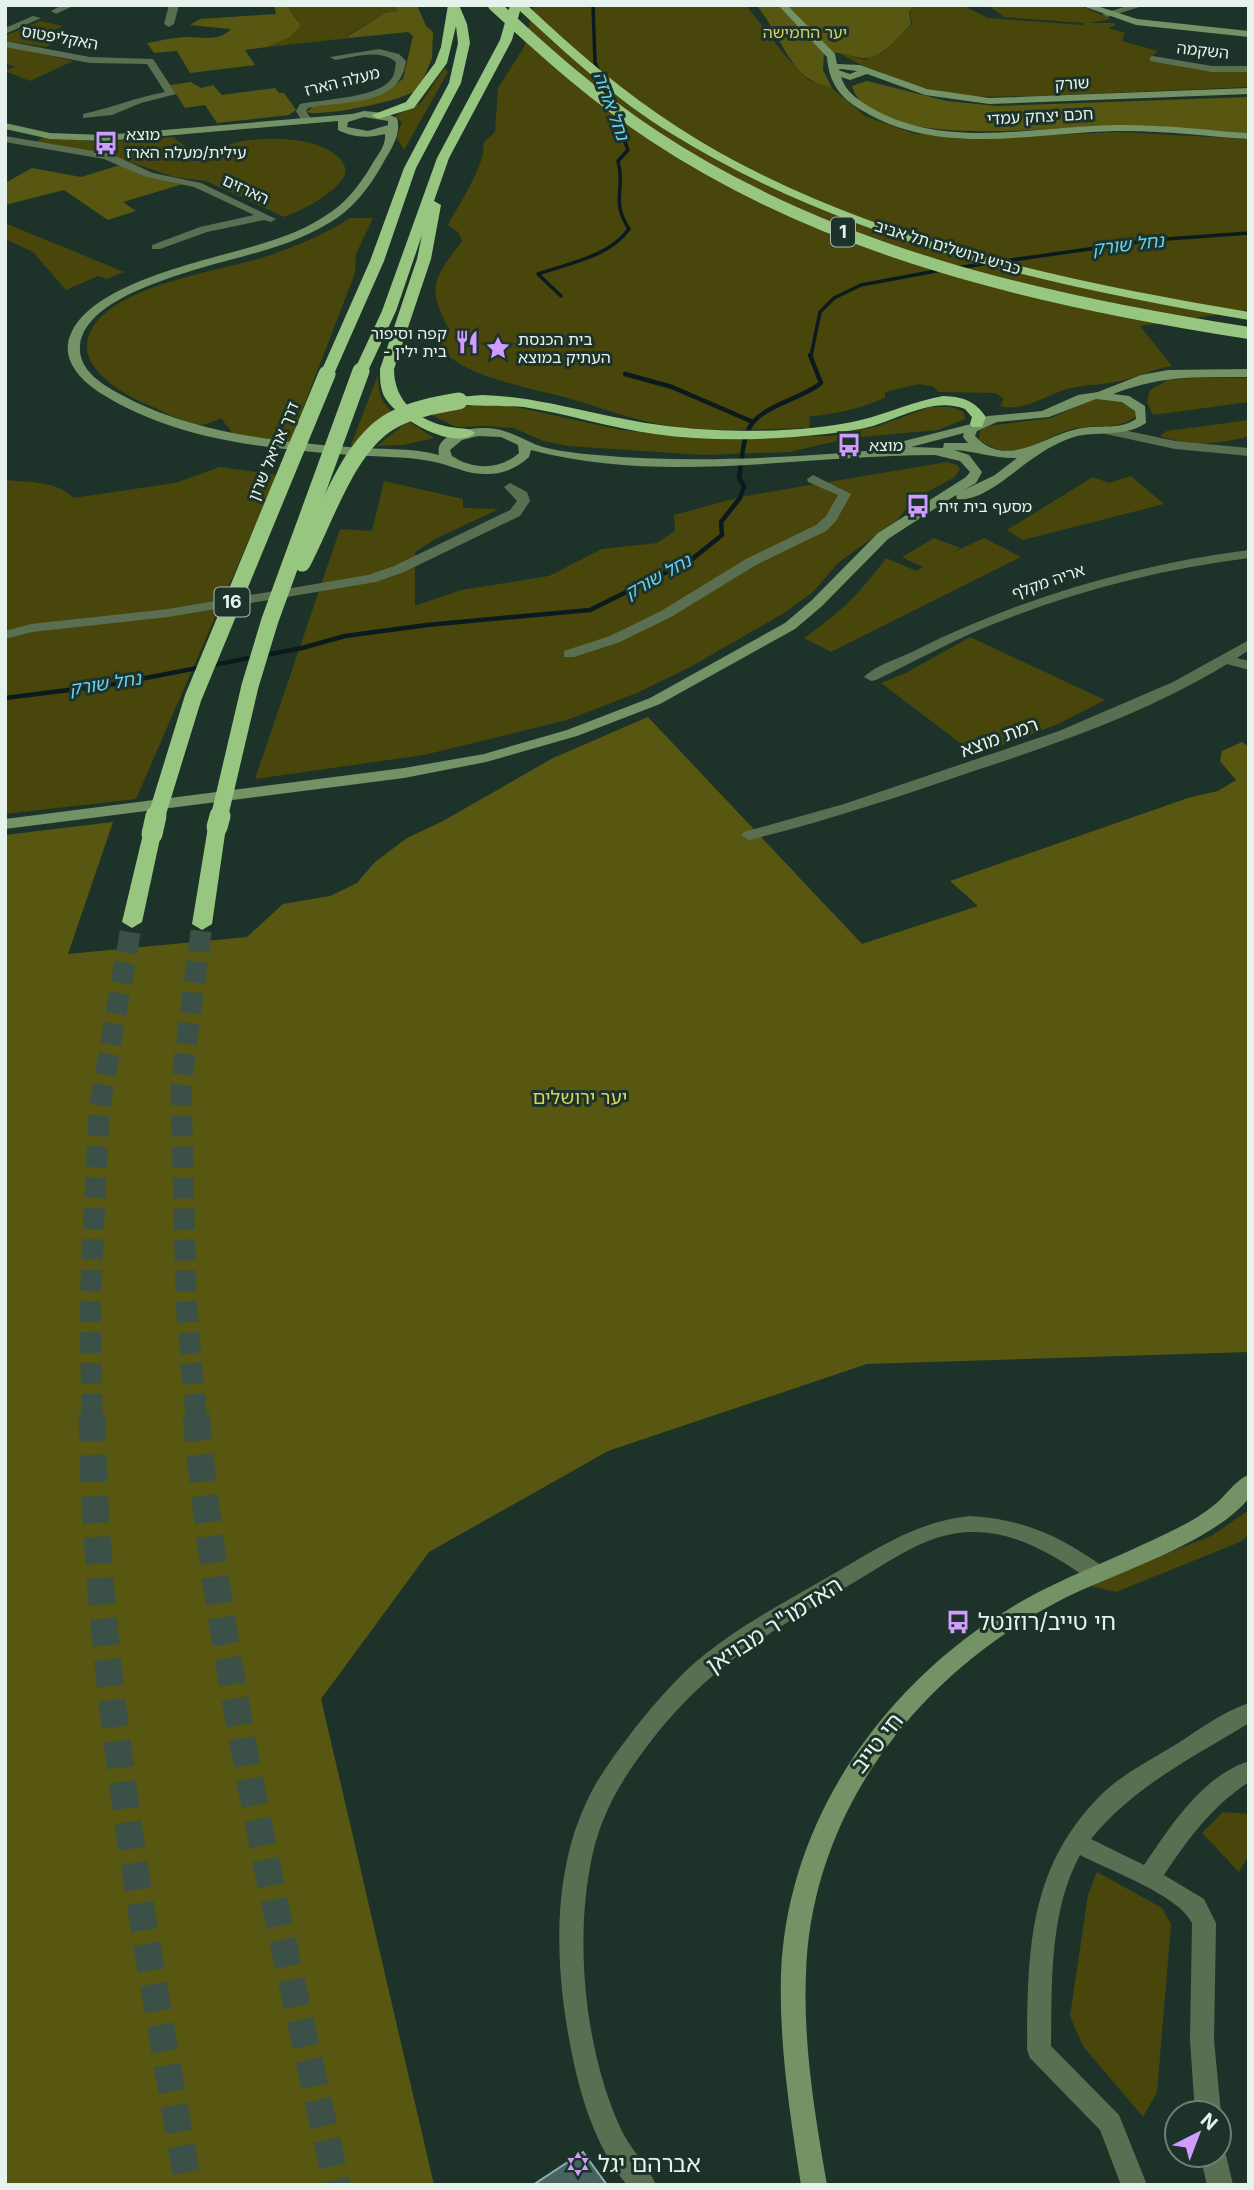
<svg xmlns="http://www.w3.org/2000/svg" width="1254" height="2190" viewBox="0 0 1254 2190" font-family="Inter,'Noto Sans Hebrew',sans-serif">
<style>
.green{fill:#48460a}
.forest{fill:#585711}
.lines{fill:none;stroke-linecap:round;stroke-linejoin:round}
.stream-far1{stroke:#0b1a1e;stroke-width:3.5}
.stream{stroke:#0b1a1e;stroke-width:4.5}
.building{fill:#476463;stroke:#8faead;stroke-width:2}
.highway-tunnel-far1{stroke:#3b5047;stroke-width:21;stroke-dasharray:21 10;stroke-linecap:butt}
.highway-tunnel{stroke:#3b5047;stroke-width:27;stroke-dasharray:27 14;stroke-linecap:butt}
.street{fill:#5a6e52;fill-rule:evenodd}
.secondary{fill:#739265;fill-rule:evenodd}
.highway{fill:#96c680;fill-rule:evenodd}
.highway-bridge-far2{stroke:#96c680;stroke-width:12}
.highway-bridge-far1{stroke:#96c680;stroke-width:17}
.highway-bridge{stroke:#96c680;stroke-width:21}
.labels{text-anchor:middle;stroke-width:6;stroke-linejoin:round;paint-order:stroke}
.far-park-label{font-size:16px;fill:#d5d35e;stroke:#1d332a}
.far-street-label{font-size:16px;fill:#e5f3ec;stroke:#1d332a}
.far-poi-label{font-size:16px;fill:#e5f3ec;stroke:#1d332a;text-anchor:start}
.far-water-label{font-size:18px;font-style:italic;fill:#64d1f5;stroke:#1d332a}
.shield{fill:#1d332a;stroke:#a9b9b2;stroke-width:2}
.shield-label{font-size:18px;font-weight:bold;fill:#e5f3ec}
.street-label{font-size:19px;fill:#e5f3ec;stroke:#1d332a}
.park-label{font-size:19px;fill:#d5d35e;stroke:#1d332a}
.near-poi-label{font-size:23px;fill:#e5f3ec;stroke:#1d332a;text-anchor:start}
.near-street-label{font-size:23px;fill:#e5f3ec;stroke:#1d332a}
</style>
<rect width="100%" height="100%" fill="#1d332a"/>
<g class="green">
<path d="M287,5H395L397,11L385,13L348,35L349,38L267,47C283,40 292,37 298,20Z"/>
<path d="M534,5H746L783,53L808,80L832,88L865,116L912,133L961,139L1118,132L1249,139V310L1140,326L1172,366C1154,369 1138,377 1121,381C1103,385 1084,384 1067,389C1045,396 1024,412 1000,406L1004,399L996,393L938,392L934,387L919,384L885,392V397C872,406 827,416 810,416L809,428C764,429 719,432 675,427C638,422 606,409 571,399C538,389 442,375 435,335L450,331C426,286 433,280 462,241L458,232L448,225C457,207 488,161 483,143L495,132L498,88L524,47Z"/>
<polygon points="916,5 962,5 988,18 1084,25 1084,23 1004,17 989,6 1079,5 1111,19 1089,23 1114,23 1116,25 1108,28 1125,33 1122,41 1158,51 1149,59 1200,69 1249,72 1249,87 1040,96 970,97 920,87 859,64 837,52 865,60 884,52 912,24 910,12"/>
<polygon points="40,21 63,26 40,37 59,41 46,47 5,41 5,36"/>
<polygon points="5,46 73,61 30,81 5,71 15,67 5,63"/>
<polygon points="444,68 448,72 404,150 396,137 402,122 395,116 421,103"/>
<path d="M43,137L101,142L174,137L177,141C184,145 194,151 202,151C214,152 227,144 238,142C265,136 330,136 344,165C349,176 339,184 331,191C316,203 302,210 284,217L206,181L174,177L115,157L36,142Z"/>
<path d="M350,218H373L356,254L355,273L290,442L233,434L221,418C216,420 207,425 201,425C187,424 160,410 146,404C125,395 88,373 87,348C87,289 216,272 258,259C290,249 322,236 350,218Z"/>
<polygon points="5,223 124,272 107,279 98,276 66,290 33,252 5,239"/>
<path d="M378,375C378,393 381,402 395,415L374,424L350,447Z"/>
<polygon points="1204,377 1249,378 1249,402 1153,415 1147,402 1150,390 1168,380"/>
<path d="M1095,398L1119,400L1133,408L1136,413L1135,417C1117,431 1093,424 1072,429C1050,434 1033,451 1010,451C999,451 988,446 979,440L980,430L988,426L1051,418Z"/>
<polygon points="502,404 621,430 697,438 831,436 878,426 930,407 951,407 964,412 965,419 938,430 850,438 789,452 703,455 568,446 543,441 514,428 486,426 456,427 427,413 462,406"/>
<path d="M1249,420V436C1220,445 1188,446 1160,436L1167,431Z"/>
<polygon points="408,421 434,438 403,445 377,446"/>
<polygon points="947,462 957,465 960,469 955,477 915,499 897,520 838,563 813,592 784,613 692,666 637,693 567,720 424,755 255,779 340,529 372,531 384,481 463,499 463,508 499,509 437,538 415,552 415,606 461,590 549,576 602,549 657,543 675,531 674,515 740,497"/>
<path d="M220,467L277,475L136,799L5,814V480C26,482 60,481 73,498L175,483Z"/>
<polygon points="1131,476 1164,504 1023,540 1007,530 1093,477 1109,483"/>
<path d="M934,538L960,548L954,552L984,538L1021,557L831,652L804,638C839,614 861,592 886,558L916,571L923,567L902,557Z"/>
<polygon points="970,637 1105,700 1058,724 976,755 881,683 906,673"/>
<polygon points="1249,1510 1249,1535 1240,1542 1116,1592 1086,1585 1211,1536"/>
<polygon points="1223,1812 1249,1814 1249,1855 1239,1872 1202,1833"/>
<polygon points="1097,1872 1162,1908 1171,1925 1157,2092 1143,2117 1083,2046 1070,2016 1088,1895"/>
</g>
<g class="forest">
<path d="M274,5H287L301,26L288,38L267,47L245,50L255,65L190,73L177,51L154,53L147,43C159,41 175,37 187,37C203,37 219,42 231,29L190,25L200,19L276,14Z"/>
<path d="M395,5H417L426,26L433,32L432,58L419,89C402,101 325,117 306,112L314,106L382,93L403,79L413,36L408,32L349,38L348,36L385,13L397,11Z"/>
<path d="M756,5H915L909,12L911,24C899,36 881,61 862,58C848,56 838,51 824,53L823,70L832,88C825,85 817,84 811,80C789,69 774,24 756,5Z"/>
<path d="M867,81L947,101L997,106L1249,97V133C1204,130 1159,125 1115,125C1062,126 871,153 852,86Z"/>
<polygon points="191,82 201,88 213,85 222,95 275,88 279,93 284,93 296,110 289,115 217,123 205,105 185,108 170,85"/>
<polygon points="120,165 146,177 183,184 123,202 136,211 108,220 64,190 5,205 5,183 32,168 81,177"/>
<polygon points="648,717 862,944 978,906 950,881 1188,798 1218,791 1236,780 1220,761 1222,751 1242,742 1249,747 1249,1352 867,1364 608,1451 429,1552 321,1699 434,2185 5,2185 5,835 113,822 68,954 247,937 283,904 330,896 357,883 375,862 407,838 443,821 553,758"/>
</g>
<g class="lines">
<g class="stream-far1">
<polyline points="955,268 1153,240 1249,233"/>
<path d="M561,296L538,274C569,263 609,257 629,229C610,199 626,190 618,161L628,150L595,62L593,5"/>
<polyline points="811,356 820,312 834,298 861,285 941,270"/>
</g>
<g class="stream">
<polyline points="625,374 672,387 753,422"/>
<path d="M5,698L109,685L302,648L345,636L427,625L590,610L691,560L722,535L721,522L740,498L744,486L739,478C742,462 742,439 751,425C763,406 803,398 821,383L810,355"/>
</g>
</g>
<polygon class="building" points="583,2152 607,2185 533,2185"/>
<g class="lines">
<g class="highway-tunnel-far1">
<polyline points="92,1415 90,1304 99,1111 132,922"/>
<polyline points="196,1415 186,1301 181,1086 202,924"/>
</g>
<g class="highway-tunnel">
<path d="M92,1414C96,1673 144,1930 188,2185"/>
<path d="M196,1414C220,1675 280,1930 337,2185"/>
</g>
<g class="street">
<polygon points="62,5 75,5 56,14 51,11"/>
<polygon points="169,5 179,5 174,24 169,27 164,24"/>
<polygon points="1130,5 1146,5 1107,17 1102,14"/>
<polygon points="33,16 41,18 5,34 5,28"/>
<path d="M5,41L90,57L153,59L176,94L141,103L112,115L83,118V114C111,108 137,97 165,92L147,64L90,63L5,47Z"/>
<path d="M379,49L399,54L406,61C400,108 343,100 308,108L306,111L311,119L302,121L296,111L300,104C323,99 380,98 392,78C395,74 395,67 396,62C380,48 354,57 335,60L330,57Z"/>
<polygon points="1153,56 1212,66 1249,66 1249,72 1212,72 1150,61 1150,57"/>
<polygon points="5,136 111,154 153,173 201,183 276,219 271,222 264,220 207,232 160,249 152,249 152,245 200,227 254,215 194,187 146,177 104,159 5,142"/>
<polygon points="1105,426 1175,441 1249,448 1249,456 1175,449 1101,433 1099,430"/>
<polygon points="813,475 851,494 836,521 826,531 756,565 671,617 620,642 574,657 564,657 564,651 610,636 661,611 746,559 816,525 826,516 838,495 808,482 807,479"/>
<polygon points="510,483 527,492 530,501 520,516 404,572 376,582 168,617 32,632 5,639 5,631 31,624 168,609 368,575 394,566 510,510 517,501 504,487"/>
<path d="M1249,550V558C1162,569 1078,590 996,623C955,639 916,661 876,680L871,681L864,677C876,665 900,658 916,650C1021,598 1132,565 1249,550Z"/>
<path d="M1249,640V650L1237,658L1249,661V670L1227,664C1147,713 1056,744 968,773C895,798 823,822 749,840L741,835L744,832L844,804L1059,731L1173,682Z"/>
<path d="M970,1516C1011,1518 1047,1530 1081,1552C1090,1558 1101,1563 1107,1573L1103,1579L1096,1581L1089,1579C1052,1554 1014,1530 968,1532C925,1534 889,1562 853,1583C767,1634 706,1667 645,1749C617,1786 598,1821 590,1867C575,1948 586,2052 620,2127C629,2148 647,2164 656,2185H627C591,2142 576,2081 567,2027C555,1954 554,1872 586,1803C598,1776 617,1752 635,1728C656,1702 678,1676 704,1655C740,1626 781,1604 821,1581C869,1554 914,1521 970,1516Z"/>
<path d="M1249,1703V1723C1192,1758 1134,1786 1091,1839L1144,1865C1171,1826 1201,1777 1249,1761V1782C1212,1806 1188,1839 1164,1875L1204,1899L1216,1923L1214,2040L1221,2113L1219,2117V2113H1195L1190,2040L1192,1923C1179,1895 1108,1870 1080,1855C1049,1912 1052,1983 1051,2046L1119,2115L1147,2185H1121L1100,2130L1030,2058L1027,2050C1028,1955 1027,1873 1096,1800C1116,1778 1145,1763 1170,1748C1195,1733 1221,1712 1249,1703Z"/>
<polygon points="1219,2145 1226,2155 1233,2185 1207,2185 1200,2155 1219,2155"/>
</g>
<g class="secondary">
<path d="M778,5H787L835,54L837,64L860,65L927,89L989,98L1249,88V94L989,104L925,95L867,74L850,80L841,77C846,92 857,99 870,107C944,151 1035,126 1116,125C1160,124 1205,130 1249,133V139C1204,136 1160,130 1115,131C1032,133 939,157 863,111C840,98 829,83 827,57ZM841,69L857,71L850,74L838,70Z"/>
<polygon points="1080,5 1094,5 1137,19 1249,31 1249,37 1136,25"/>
<path d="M364,111L385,113L397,118C402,135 390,150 382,165C369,188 352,210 329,223C312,233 294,241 275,247C230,263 85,287 80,346C78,369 101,384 118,393C188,432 270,441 349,447C378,450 411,447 439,455C434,434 469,428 483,428C502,428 513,434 528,441C547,451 576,453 597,455C697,464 801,457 901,448L898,445L900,442L971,424L988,416L1042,411L1078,395L1098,392L1141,375L1168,370L1249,369V377C1197,377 1162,375 1113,394L1129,396L1145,406L1146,423C1126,436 1105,432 1083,435C1069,437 1049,447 1038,455C1018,467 983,503 957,499L956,495L888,539L822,606L795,629L660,704L577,736L486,762L404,778L5,829V819L404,768L484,754L567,730L650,698L785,623L812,600L878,533L966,477L970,472L960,461L935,455C801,455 663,485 531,450L529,457C517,468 503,474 487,474C466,475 450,464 430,461C405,456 377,457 351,455C268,449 175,440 102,394C86,384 65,366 68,344C78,282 218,259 267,242C287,236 307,228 325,216C345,204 359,186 371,166C377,155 386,147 385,134C369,138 354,138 338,130V121L105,141L50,139L5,129V123L50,133L105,135L352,114ZM364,117L388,121V125L368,131L347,127L348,122ZM1096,399L1122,402L1135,411L1136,419C1118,431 1097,424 1077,429C1044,436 1006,470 975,436L977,431L997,422L1049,417ZM964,433L963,437L968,443H944L943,448L911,447ZM478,436L501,437L518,445L519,453C500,470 473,470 452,456L450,450L462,440ZM954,450C976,451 996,459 1017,458L995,475L964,490L976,483L982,472L969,455Z"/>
<path d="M1249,1475V1498C1212,1544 1113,1573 1059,1601C918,1675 811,1811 806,1974C803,2045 815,2115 827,2185H801C790,2115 779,2045 781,1974C787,1816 889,1676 1024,1600C1063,1578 1104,1563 1144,1544C1168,1533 1193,1522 1213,1506C1225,1497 1236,1479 1249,1475Z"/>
</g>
<g class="highway">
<polygon points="448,5 459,5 467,24 470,43 461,83 416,168 384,261 334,374 327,378 322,377 320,374 370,261 404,168 449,83 458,43 456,26 447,63 414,108 378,119 372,115 406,102 435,63 441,47"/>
<path d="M510,5H527C575,50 623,92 679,128C847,236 1054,279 1249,312V320C1049,286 847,242 672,134C616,100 568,55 520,11L512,40L449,158L434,201L441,205L431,259L394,369C394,402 418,421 450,427C459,429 469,427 475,433C455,452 395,418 384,396C380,387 380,379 380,369L417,259L422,235L396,311L368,371L361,375L354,371L382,311L437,158L500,40Z"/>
<path d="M482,395C548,397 610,421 676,427C732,433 806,433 861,420C889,413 914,401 943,396C963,397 974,400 986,417L982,427H972L970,424L972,417L965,409C935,397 902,417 873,426C858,430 842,432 826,434C770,440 711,442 655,434C611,428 568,414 524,407C510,405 459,408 452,401L459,397Z"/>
<polygon points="217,821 226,827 212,924 202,930 192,924 208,827"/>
<polygon points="152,828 161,834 142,922 132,928 122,922 143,834"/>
</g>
<path class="highway-bridge-far2" d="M494,5C545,52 596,98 654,136C831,253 1042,301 1249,333"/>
<g class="highway-bridge-far1">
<path d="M302,563C325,520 347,446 391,421C412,409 436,405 459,401"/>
<polyline points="156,818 193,698 327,374"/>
<polyline points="219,818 250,686 270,620 361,371"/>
</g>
<g class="highway-bridge">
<polyline points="217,827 220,816"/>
<polyline points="152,834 156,816"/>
</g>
</g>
<defs>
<g id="bus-bare" transform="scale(1.89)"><path d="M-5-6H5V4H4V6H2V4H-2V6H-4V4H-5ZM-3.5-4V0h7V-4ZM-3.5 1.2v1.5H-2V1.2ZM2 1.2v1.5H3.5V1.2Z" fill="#d09dff" stroke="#1d332a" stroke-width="2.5" paint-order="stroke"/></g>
<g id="restaurant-bare" transform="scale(1.89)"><path d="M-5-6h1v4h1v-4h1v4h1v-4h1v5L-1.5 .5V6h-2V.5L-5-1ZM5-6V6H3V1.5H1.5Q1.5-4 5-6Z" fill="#d09dff" stroke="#1d332a" stroke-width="2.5" paint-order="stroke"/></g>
<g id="sight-bare" transform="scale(1.89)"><path d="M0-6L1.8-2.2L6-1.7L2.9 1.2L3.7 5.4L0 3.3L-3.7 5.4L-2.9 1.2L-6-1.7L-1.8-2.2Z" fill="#d09dff" stroke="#1d332a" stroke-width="2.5" paint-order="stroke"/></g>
<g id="synagogue-bare" transform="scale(1.89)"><path d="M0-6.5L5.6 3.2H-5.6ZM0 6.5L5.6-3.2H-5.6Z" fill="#d09dff" stroke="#1d332a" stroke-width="2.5" paint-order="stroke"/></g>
</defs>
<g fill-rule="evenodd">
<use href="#bus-bare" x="106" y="143"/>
<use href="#restaurant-bare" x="467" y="342"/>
<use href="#sight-bare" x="498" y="348"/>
<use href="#bus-bare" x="849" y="445"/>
<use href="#bus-bare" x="918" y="506"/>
<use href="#bus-bare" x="958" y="1622"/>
<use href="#synagogue-bare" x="578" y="2164"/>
</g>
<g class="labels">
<g class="far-park-label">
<text x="805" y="38">יער החמישה</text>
</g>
<g class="far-street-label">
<text transform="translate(60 37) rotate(10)" y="6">האקליפטוס</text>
<text transform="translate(1203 50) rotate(6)" y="6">השקמה</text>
<text transform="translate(342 81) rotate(-14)" y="6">מעלה הארז</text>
<text transform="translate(1072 83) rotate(-3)" y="6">שורק</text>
<text transform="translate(1040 116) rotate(-3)" y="6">חכם יצחק עמדי</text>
<text transform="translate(246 189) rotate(25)" y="6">הארזים</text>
<text transform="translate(948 247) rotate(17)" y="6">כביש ירושלים תל אביב</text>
<text transform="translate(273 451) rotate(-67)" y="6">דרך אריאל שרון</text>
<text transform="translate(1048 581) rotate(-19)" y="6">אריה מקלף</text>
</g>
<g class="far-poi-label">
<text x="126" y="140">מוצא<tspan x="126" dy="18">עילית/מעלה הארז</tspan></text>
<text x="447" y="339" text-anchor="end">קפה וסיפור<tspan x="447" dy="18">- בית ילין</tspan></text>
<text x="518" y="345">בית הכנסת<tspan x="518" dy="18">העתיק במוצא</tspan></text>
<text x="869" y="451">מוצא</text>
<text x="938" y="512">מסעף בית זית</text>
</g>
<g class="far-water-label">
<text transform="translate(611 106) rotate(70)" y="6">נחל ארזה</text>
<text transform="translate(1128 245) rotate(-7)" y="6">נחל שורק</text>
<text transform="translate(658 577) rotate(-29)" y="6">נחל שורק</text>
<text transform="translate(105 684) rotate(-9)" y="6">נחל שורק</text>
</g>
<g class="shield">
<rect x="831" y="217.5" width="24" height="29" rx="5"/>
<rect x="214.5" y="587.5" width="35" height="29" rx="5"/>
</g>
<g class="shield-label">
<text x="843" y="238">1</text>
<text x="232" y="608">16</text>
</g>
<g class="street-label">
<text transform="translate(999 737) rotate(-20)" y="7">רמת מוצא</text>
</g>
<g class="park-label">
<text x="580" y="1104">יער ירושלים</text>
</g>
<g class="near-poi-label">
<text x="978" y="1630">חי טייב/רוזנטל</text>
<text x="598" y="2172">אברהם יגל</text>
</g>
<g class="near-street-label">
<text transform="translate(774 1625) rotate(-33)" y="8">האדמו"ר מבויאן</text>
<text transform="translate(877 1743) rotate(-52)" y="8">חי טייב</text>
</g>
</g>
<rect width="1254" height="2190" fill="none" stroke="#e5f3ec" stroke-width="14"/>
<g transform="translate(1198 2134) rotate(42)"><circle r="33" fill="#1d332a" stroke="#6d8078" stroke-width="2"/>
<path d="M0-5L12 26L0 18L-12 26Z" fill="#d09dff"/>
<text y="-10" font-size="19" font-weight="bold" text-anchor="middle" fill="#e5f3ec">N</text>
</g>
</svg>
